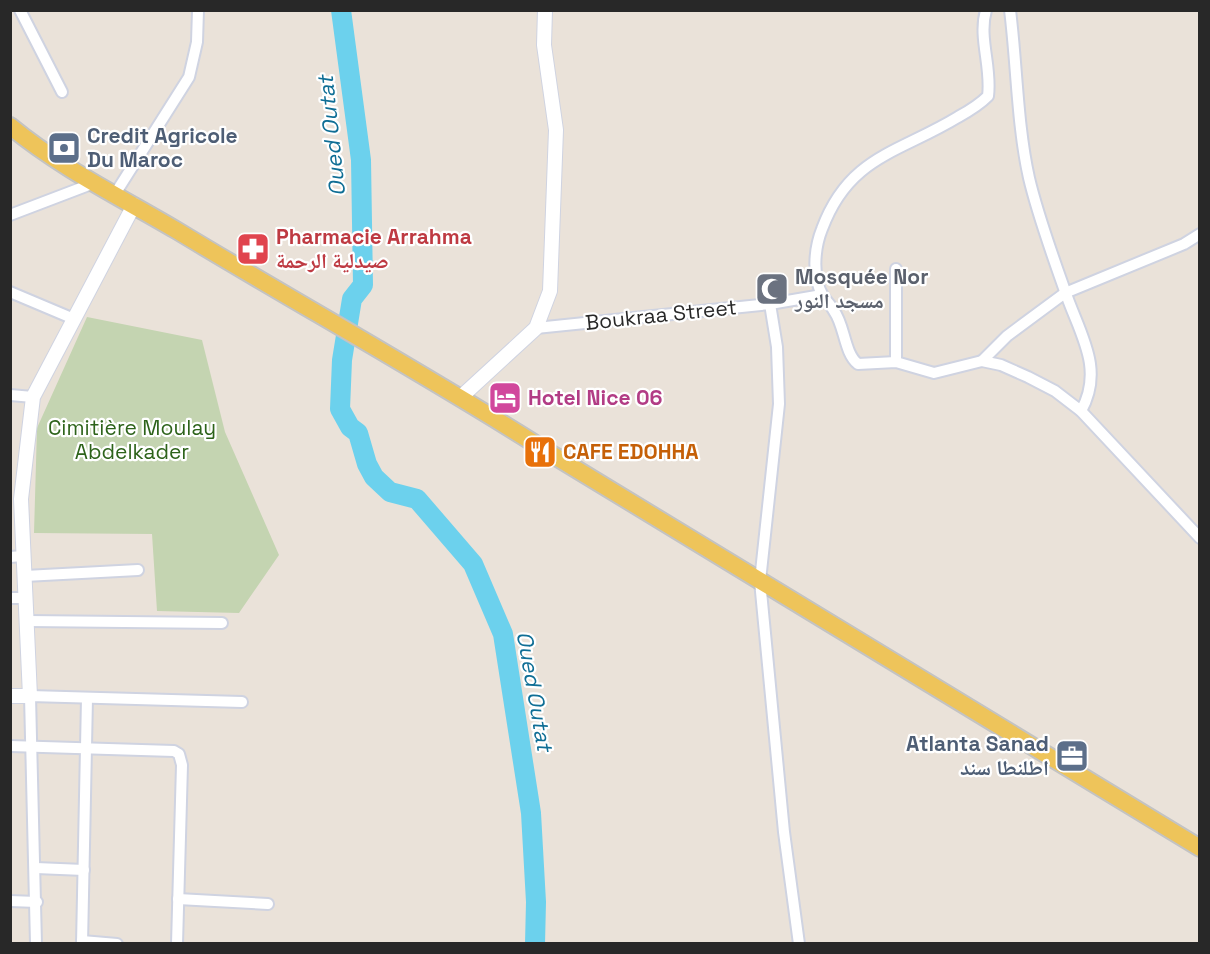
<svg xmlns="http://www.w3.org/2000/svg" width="1210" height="954" viewBox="0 0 1210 954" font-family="'Space Grotesk','Noto Naskh Arabic',sans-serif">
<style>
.cemetery{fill:#c4d4b1}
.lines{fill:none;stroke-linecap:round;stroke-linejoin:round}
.river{stroke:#6cd1ed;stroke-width:20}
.minor-casing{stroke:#cfd3e1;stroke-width:14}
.tertiary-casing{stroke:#cfd3e1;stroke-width:16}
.primary-casing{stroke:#c3c3c3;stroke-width:20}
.minor{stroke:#fff;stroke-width:10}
.tertiary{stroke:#fff;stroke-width:14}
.primary{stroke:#eec45a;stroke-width:16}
.labels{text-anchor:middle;stroke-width:4.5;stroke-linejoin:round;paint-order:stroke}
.service-label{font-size:21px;font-weight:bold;fill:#4e5e75;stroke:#fff;text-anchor:start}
.health-label{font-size:21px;font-weight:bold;fill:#be3a42;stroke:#fff;text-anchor:start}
.worship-label{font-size:21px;font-weight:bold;fill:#5b616d;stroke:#fff;text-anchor:start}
.street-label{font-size:21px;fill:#282828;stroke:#fff}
.hotel-label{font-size:21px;font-weight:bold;fill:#b23c85;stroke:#fff;text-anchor:start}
.park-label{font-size:21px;fill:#2d631a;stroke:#fff}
.food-label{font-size:21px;font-weight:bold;fill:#c56008;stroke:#fff;text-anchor:start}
.water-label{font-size:22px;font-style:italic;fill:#0f6e95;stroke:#fff}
</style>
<rect width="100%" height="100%" fill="#eae2d9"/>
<polygon class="cemetery" points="87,317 202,340 225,432 279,555 239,613 157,611 152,534 34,533 37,428"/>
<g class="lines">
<polyline class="river" points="341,10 361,160 363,285 352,299 342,360 340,409 350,427 358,433 367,464 374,477 390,492 417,499 473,564 503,634 531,813 536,902 535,944"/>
<g class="minor-casing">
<g id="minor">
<polyline points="20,10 62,92"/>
<path d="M986,10C978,38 992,67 988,96C979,105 969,111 958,117C899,153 849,156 822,229C814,249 812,278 823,296C826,301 831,305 834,311C845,326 844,353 858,364L896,362L934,373L982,361L1001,365L1028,377L1055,391L1081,411L1200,538"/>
<path d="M1010,10C1017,66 1017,124 1029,178C1038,216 1052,254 1065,291C1079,333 1105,368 1081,411"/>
<polyline points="115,194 189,77 197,42 198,10"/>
<polyline points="10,215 94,183"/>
<polyline points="896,269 896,362"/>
<polyline points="10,292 74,319"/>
<polyline points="770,304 777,347 779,404 760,581 784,832 799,944"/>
<polyline points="536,328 770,304 822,295"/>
<polyline points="982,361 1007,336 1065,293 1184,244 1200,234"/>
<polyline points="10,395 33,397"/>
<polyline points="10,557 23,556"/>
<polyline points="25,576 138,570"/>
<polyline points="10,598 26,598"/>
<polyline points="27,621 222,623"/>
<polyline points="10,746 174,751 179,754 182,765 177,944"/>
<polyline points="36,868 84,870"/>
<polyline points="178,899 268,904"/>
<polyline points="10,901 37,902"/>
<polyline points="82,941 117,944"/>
<polyline points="36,944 30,696 242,702"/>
<polyline points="82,944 87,698"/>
</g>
</g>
<g class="tertiary-casing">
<g id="tertiary">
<polyline points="461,397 536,328 550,291 556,130 544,45 545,10"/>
<polyline points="10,696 30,696 21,499 33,397 134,205"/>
</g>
</g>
<g class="primary-casing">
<path id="primary" d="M10,126C61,168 120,197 176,230C300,305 427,375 548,452L1200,848"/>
</g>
<use href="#minor" class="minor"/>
<use href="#tertiary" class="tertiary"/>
<use href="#primary" class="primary"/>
</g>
<defs>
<g id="bank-square" transform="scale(1.725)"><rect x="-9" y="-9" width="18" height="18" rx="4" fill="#5c6f8a" stroke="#fff"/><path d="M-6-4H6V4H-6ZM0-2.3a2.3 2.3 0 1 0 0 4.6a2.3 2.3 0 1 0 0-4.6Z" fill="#fff"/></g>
<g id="pharmacy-square" transform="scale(1.725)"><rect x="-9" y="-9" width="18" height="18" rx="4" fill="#e0444e" stroke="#fff"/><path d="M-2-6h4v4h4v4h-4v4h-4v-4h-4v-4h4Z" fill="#fff"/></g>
<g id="mosque-square" transform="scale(1.725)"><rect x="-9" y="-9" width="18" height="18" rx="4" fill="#6b7280" stroke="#fff"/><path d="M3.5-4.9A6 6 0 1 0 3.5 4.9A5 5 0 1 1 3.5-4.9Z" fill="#fff"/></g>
<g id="hotel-square" transform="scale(1.725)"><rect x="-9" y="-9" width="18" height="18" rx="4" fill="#d1479c" stroke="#fff"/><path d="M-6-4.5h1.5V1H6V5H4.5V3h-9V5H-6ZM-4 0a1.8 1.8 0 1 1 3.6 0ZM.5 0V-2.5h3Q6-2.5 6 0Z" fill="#fff"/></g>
<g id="restaurant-square" transform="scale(1.725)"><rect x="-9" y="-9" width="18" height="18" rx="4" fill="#e8710a" stroke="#fff"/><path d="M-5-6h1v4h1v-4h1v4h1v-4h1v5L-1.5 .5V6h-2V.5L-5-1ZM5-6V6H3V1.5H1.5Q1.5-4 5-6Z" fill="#fff"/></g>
<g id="office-square" transform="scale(1.725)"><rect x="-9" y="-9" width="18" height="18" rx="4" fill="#5c6f8a" stroke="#fff"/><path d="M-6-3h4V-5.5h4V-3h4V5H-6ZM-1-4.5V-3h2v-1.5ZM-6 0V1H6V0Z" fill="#fff"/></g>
</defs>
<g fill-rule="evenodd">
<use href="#bank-square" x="64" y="148"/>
<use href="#pharmacy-square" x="253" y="249"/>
<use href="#mosque-square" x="772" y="289"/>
<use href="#hotel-square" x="505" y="398"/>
<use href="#restaurant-square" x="540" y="452"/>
<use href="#office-square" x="1072" y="756"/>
</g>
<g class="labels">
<g class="service-label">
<text x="87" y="143">Credit Agricole<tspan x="87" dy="24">Du Maroc</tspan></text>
<text x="1049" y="751" text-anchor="end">Atlanta Sanad<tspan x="1049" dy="24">اطلنطا سند</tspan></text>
</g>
<g class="health-label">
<text x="276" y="244">Pharmacie Arrahma<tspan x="276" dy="24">صيدلية الرحمة</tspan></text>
</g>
<g class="worship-label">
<text x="795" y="284">Mosquée Nor<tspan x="795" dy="24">مسجد النور</tspan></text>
</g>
<g class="street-label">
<text transform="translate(661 315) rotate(-6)" y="7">Boukraa Street</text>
</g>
<g class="hotel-label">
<text x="528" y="405">Hotel Nice 06</text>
</g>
<g class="park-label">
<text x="132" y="435">Cimitière Moulay<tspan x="132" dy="24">Abdelkader</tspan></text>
</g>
<g class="food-label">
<text x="563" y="459">CAFE EDOHHA</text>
</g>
<g class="water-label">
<text transform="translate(331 136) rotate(-96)" y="8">Oued Outat</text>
<text transform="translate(535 691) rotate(80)" y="8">Oued Outat</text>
</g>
</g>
<rect width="1210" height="954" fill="none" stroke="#282828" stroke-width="24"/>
</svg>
